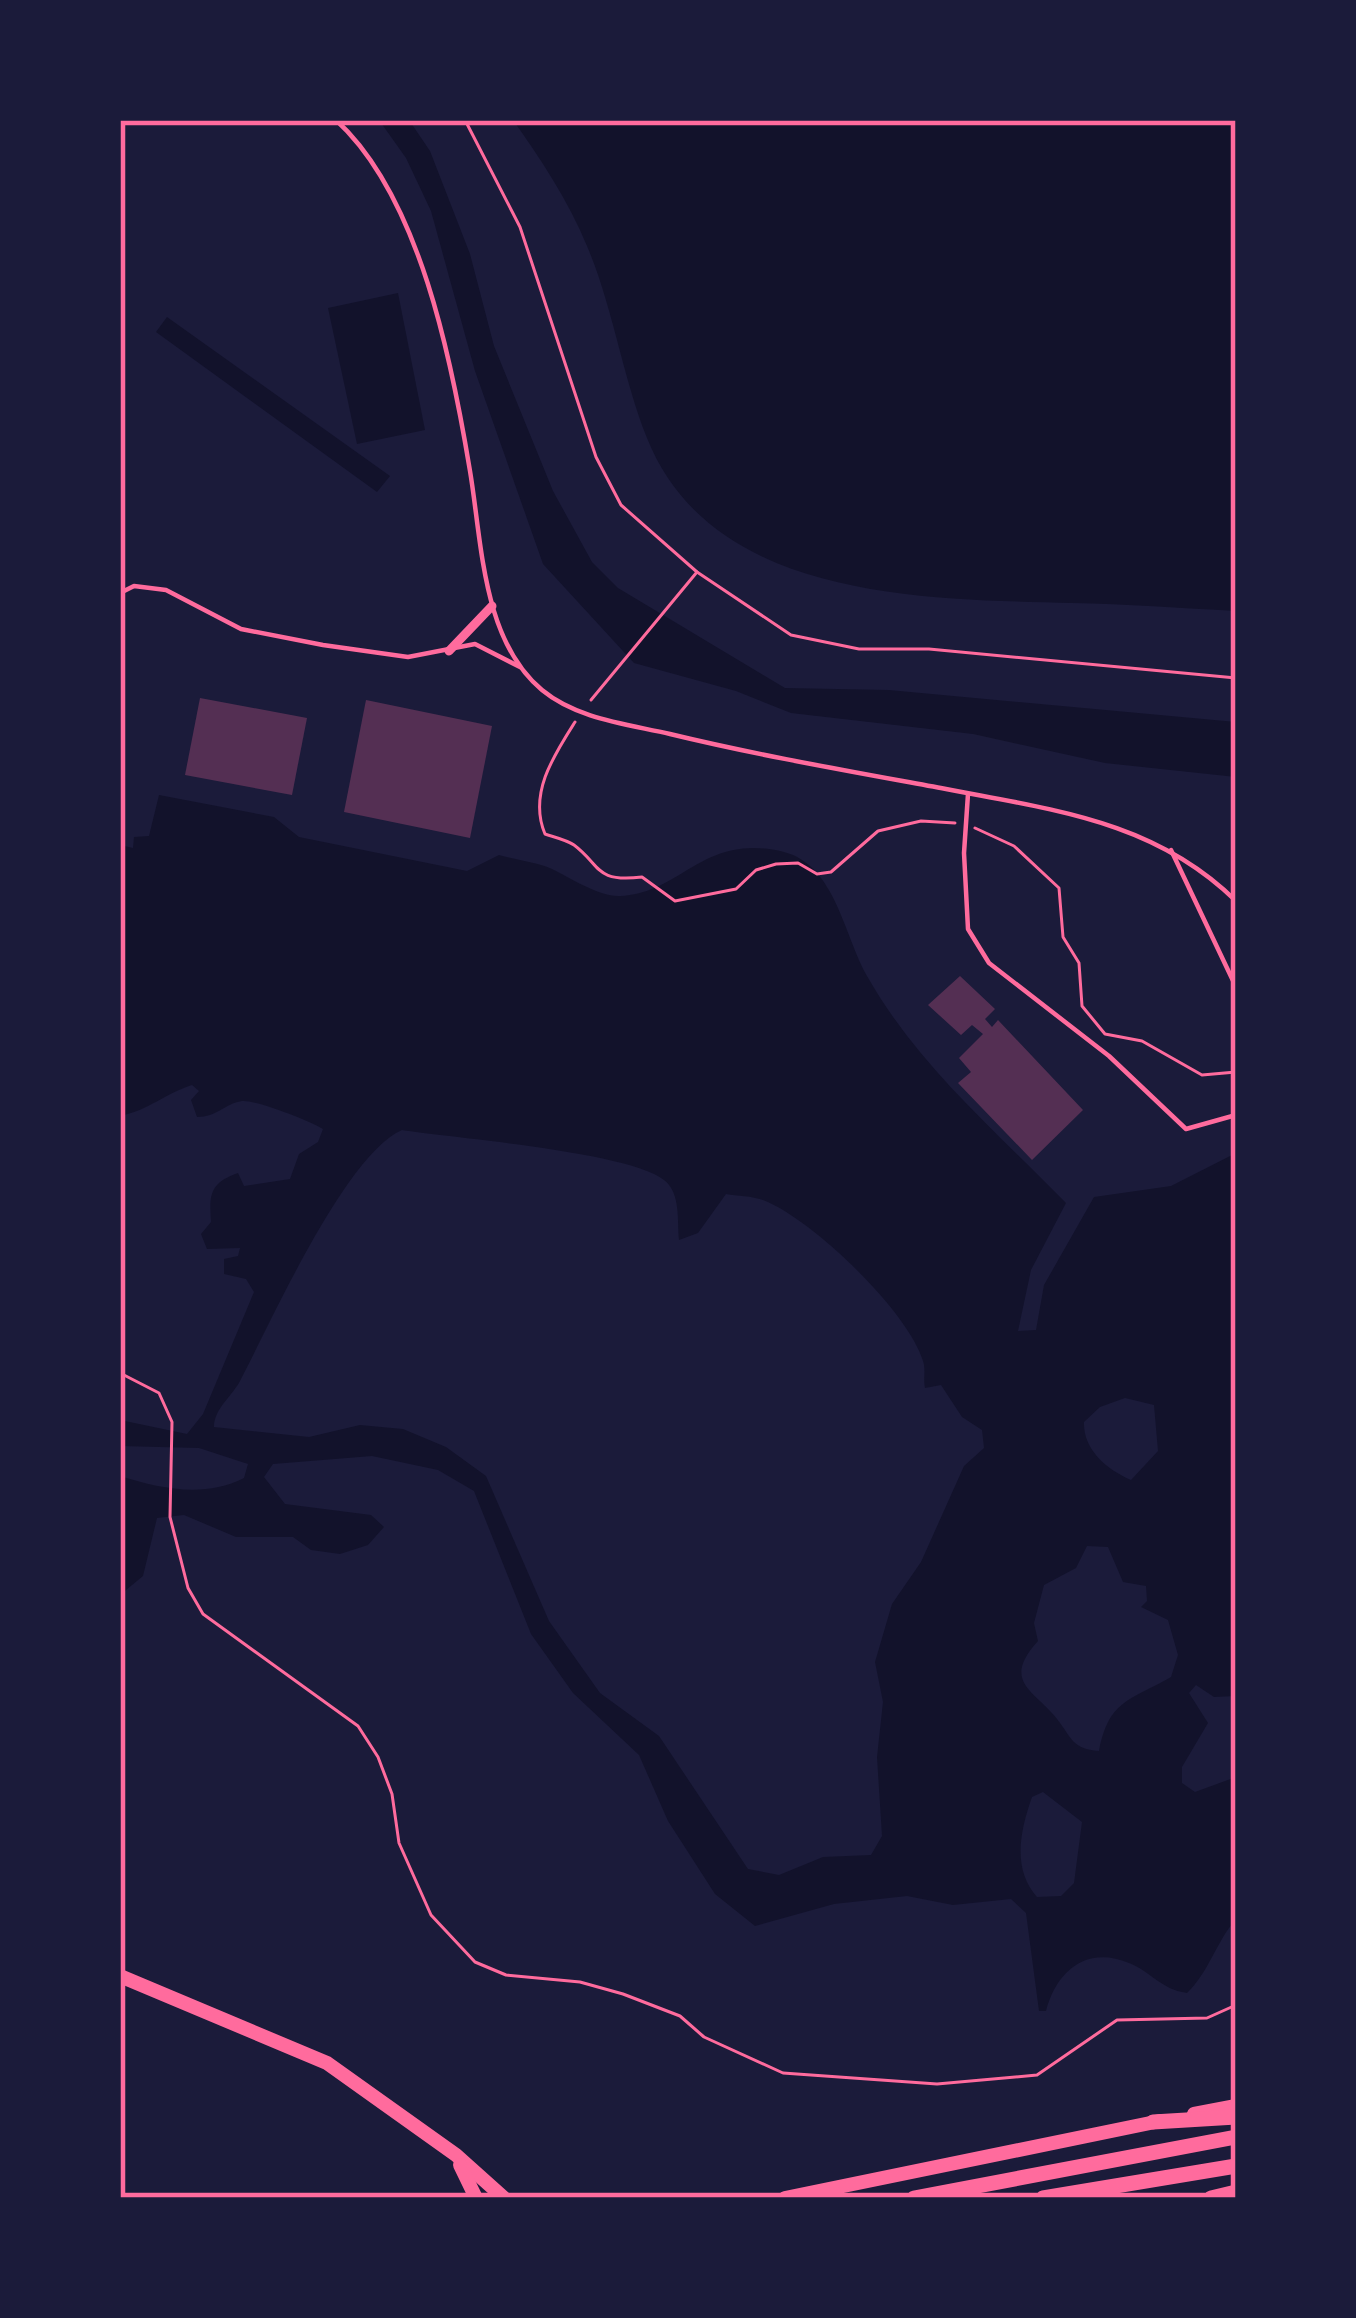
<svg xmlns="http://www.w3.org/2000/svg" width="1356" height="2318" viewBox="0 0 1356 2318" font-family="'IBM Plex Sans',sans-serif">
<style>
.water{fill:#12122b;fill-rule:evenodd}
.building{fill:#542f53}
.lines{fill:none;stroke-linecap:round;stroke-linejoin:round}
.path{stroke:#ff6b9d;stroke-width:3}
.service{stroke:#ff6b9d;stroke-width:4.5}
.minor{stroke:#ff6b9d;stroke-width:9}
.secondary{stroke:#ff6b9d;stroke-width:14}
.trunk{stroke:#ff6b9d;stroke-width:15}
.neatline{fill:none;stroke:#ff6b9d;stroke-width:4.5}
</style>
<rect width="100%" height="100%" fill="#1b1b3a"/>
<g class="water">
<polygon points="379,120 409,120 430,151 470,254 494,346 553,491 592,562 618,588 785,688 889,690 1236,722 1236,777 1105,763 973,734 791,713 736,691 634,663 543,564 475,371 431,211 406,158"/>
<path d="M513,120H1236V611C1181,608 1126,604 1072,603C926,599 712,601 647,438C622,375 613,307 587,246C568,200 542,161 513,120Z"/>
<polygon points="398,293 425,430 357,444 328,308"/>
<polygon points="167,317 390,476 377,492 156,332"/>
<path d="M159,795L274,817L299,837L467,871L499,855C516,860 535,862 552,869C571,878 599,897 620,896C683,893 703,832 784,852C835,865 844,935 867,976C918,1066 995,1130 1066,1203L1031,1270L1018,1331L1036,1330L1044,1285L1094,1197L1171,1186L1236,1153V1696L1214,1697L1196,1685L1189,1693L1208,1723L1182,1767V1783L1195,1792L1236,1777V1919C1216,1942 1209,1972 1187,1993C1160,1989 1152,1972 1129,1963C1086,1945 1056,1972 1046,2011H1039L1026,1913L1011,1899L953,1905L907,1896L834,1904L755,1926L715,1894L668,1821L639,1755L573,1693L531,1634L474,1491L438,1470L372,1456L273,1464L264,1477L285,1504L371,1515L384,1527L368,1545L340,1554L311,1550L293,1537H236L184,1515L157,1518L143,1576L120,1595V1476C162,1489 204,1498 244,1478L248,1464L199,1448L120,1446V1420L187,1434L203,1414L254,1292L246,1279L224,1274V1259L238,1256L240,1248L207,1249L201,1234L211,1222C209,1194 210,1183 238,1173L244,1186L290,1179L299,1154L318,1142L323,1129C313,1122 254,1099 242,1101C224,1104 217,1117 197,1117L191,1100L199,1091L192,1085C164,1094 149,1110 120,1116V845L133,848L134,837L149,836ZM402,1130C453,1138 630,1152 664,1180C681,1193 677,1220 679,1240L698,1233L726,1194C737,1196 752,1196 763,1200C811,1218 908,1311 923,1361C926,1369 923,1379 925,1388L941,1385L962,1417L982,1430L984,1448L964,1466L921,1562L892,1604L875,1662L883,1702L877,1757L882,1836L871,1855L823,1857L779,1875L748,1869L659,1736L600,1693L549,1621L486,1476L446,1447L403,1429L360,1425L309,1437L214,1427C214,1408 233,1396 241,1379C271,1322 345,1155 402,1130ZM1125,1398L1154,1405L1158,1451L1131,1480C1106,1469 1083,1449 1084,1422L1100,1407ZM1087,1546L1108,1547L1123,1582L1146,1586L1147,1601L1141,1607L1168,1620L1178,1655L1171,1677C1129,1701 1109,1700 1099,1751C1072,1749 1072,1738 1057,1719C1034,1690 1001,1682 1038,1641L1034,1623L1044,1585L1076,1568ZM1043,1792L1082,1822L1074,1883L1061,1896L1037,1897C1012,1869 1020,1831 1032,1797Z"/>
</g>
<g class="building">
<polygon points="200,698 307,718 292,795 185,775"/>
<polygon points="366,700 492,726 470,838 344,812"/>
<polygon points="960,976 995,1009 985,1019 992,1027 998,1020 1083,1110 1032,1160 958,1083 971,1072 959,1058 983,1034 972,1025 961,1035 928,1005"/>
</g>
<g class="lines">
<g class="path">
<polyline points="465,120 520,227 596,457 621,505 697,572 791,635 859,649 929,649 1236,678"/>
<polyline points="591,700 697,572"/>
<path d="M575,722C554,755 528,794 545,834C554,837 567,840 574,845C601,865 594,883 642,877L675,901L736,889L756,870L776,864L798,863L817,874L831,872L878,831L921,821L955,823"/>
<polyline points="975,828 1014,846 1059,888 1063,937 1079,963 1082,1006 1105,1034 1142,1041 1202,1075 1236,1072"/>
<polyline points="120,1373 159,1393 172,1422 170,1517 188,1588 203,1614 358,1726 378,1757 392,1794 399,1843 431,1915 475,1962 506,1975 580,1982 623,1994 680,2016 704,2037 783,2073 937,2084 1037,2075 1117,2020 1207,2018 1236,2005"/>
</g>
<g class="service">
<path d="M336,120C420,197 452,362 470,471C482,542 482,640 542,690C577,719 627,724 670,734C761,756 854,772 946,789C1054,810 1155,821 1236,901"/>
<polyline points="120,593 134,586 166,590 241,629 323,645 408,657 475,644 520,667"/>
<polyline points="968,794 964,853 968,929 989,963 1109,1056 1186,1129 1236,1115"/>
<polyline points="1171,850 1236,987"/>
</g>
<polyline class="minor" points="449,651 492,606"/>
<g class="secondary">
<polyline points="120,1976 327,2063 456,2155 504,2198"/>
<polyline points="1194,2114 1236,2106"/>
<polyline points="460,2165 476,2198"/>
<polyline points="785,2198 1160,2121"/>
</g>
<g class="trunk">
<polyline points="1153,2122 1236,2117"/>
<polyline points="914,2198 1236,2137"/>
<polyline points="1043,2198 1236,2166"/>
<polyline points="1211,2198 1236,2192"/>
</g>
</g>
<rect width="1356" height="2318" fill="none" stroke="#1b1b3a" stroke-width="246"/>
<rect x="123" y="123" width="1110" height="2072" class="neatline"/>
</svg>
